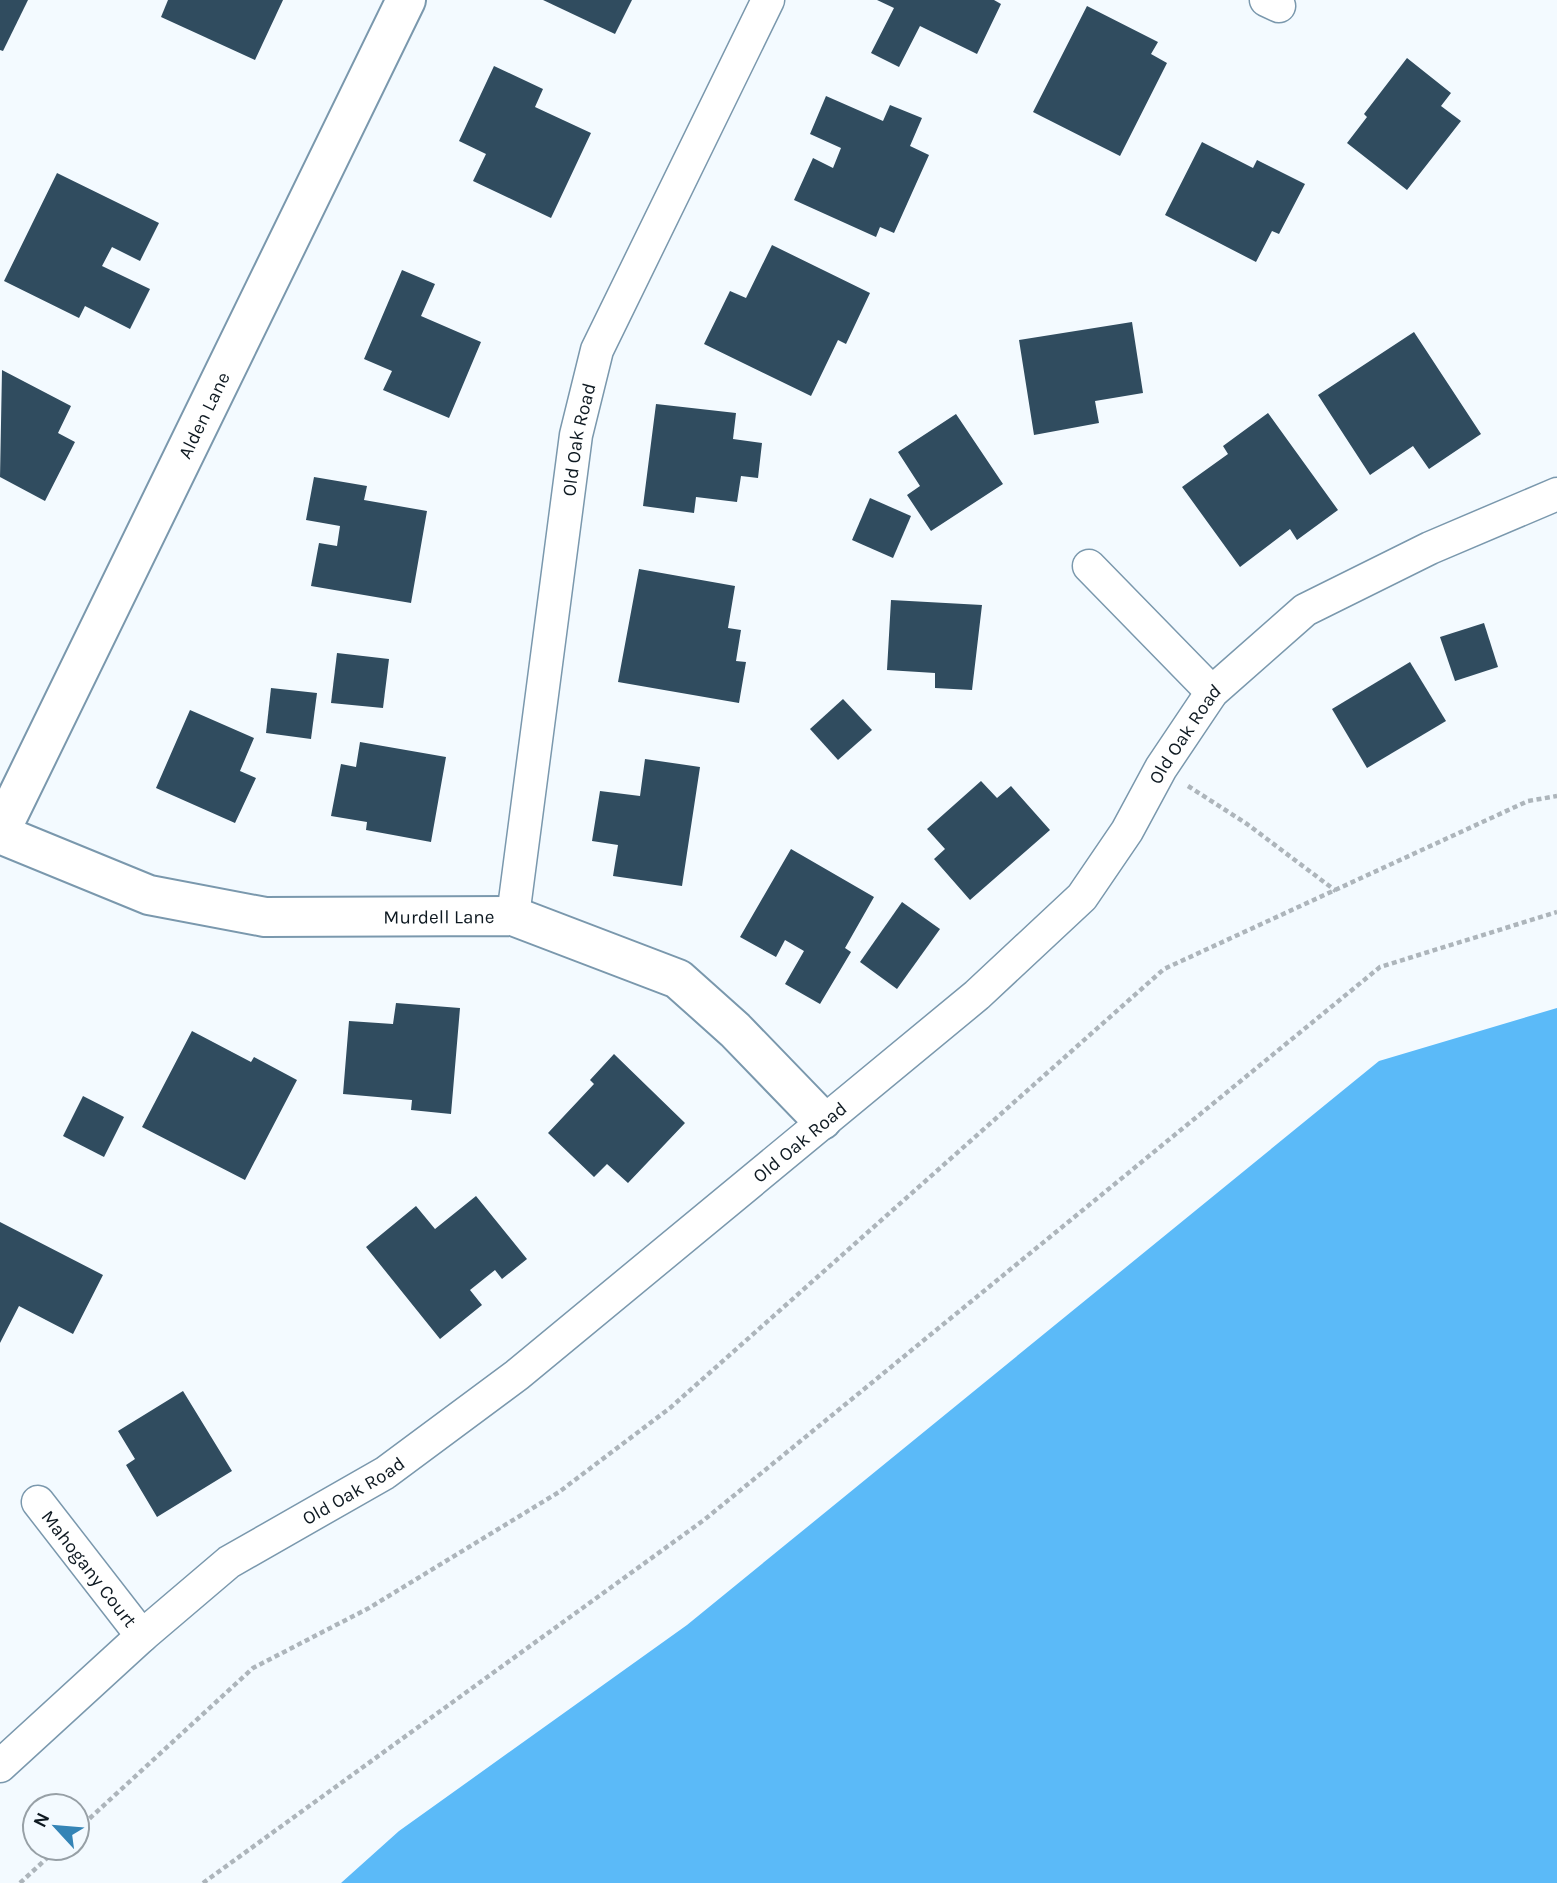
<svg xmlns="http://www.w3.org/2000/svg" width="1557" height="1883" viewBox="0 0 1557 1883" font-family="Karla,sans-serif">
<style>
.water{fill:#5bbaf8}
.building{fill:#304c5f}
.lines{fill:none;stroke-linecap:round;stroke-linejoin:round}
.street-casing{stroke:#7a98ad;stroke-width:35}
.secondary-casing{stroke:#7a98ad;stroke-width:42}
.path{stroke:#adb5bb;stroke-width:4.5;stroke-dasharray:5 3.5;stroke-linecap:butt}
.street{stroke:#fff;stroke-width:32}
.secondary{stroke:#fff;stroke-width:38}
.labels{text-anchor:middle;stroke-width:7;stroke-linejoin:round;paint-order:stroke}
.street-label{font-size:19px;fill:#0e1921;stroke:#f3faff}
</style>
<rect width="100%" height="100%" fill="#f3faff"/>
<polygon class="water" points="1557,1008 1557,1883 341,1883 399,1831 687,1625 1379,1061"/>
<g class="building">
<polygon points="0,0 28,0 3,51 0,50"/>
<polygon points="168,0 283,0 255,60 161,17"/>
<polygon points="543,0 632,0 615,34"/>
<polygon points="877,0 994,0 1001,4 977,54 920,26 899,67 871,53 894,8"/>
<polygon points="1087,6 1158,42 1151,54 1167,63 1120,156 1033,112"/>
<polygon points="1407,58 1451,93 1441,106 1461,121 1407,190 1347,143 1367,117 1364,114"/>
<polygon points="494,66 543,89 535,107 591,133 551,218 473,181 486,154 459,141"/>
<polygon points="826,96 883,121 890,105 922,118 910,146 929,155 894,233 880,227 876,237 794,200 813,158 833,168 841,148 810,134"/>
<polygon points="1202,142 1253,168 1257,160 1305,184 1279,234 1272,231 1256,262 1165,215"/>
<polygon points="57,173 159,223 140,261 112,247 102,266 150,289 130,329 85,306 79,318 4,281"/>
<polygon points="772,245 870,293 846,344 838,340 811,396 704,344 730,291 746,298"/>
<polygon points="402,270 435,284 421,316 481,342 449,418 383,390 392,371 364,359"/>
<polygon points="1132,322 1143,393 1095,401 1099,423 1034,435 1019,340"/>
<polygon points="1414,332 1481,434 1429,469 1413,446 1370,475 1318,395"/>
<polygon points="2,370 71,406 58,433 75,442 45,501 0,477"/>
<polygon points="656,404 736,413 733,439 762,443 758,478 741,476 737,502 696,497 694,513 643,506"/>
<polygon points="1268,413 1338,510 1297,540 1290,529 1240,567 1182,487 1228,454 1223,446"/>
<polygon points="956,414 1003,484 931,531 907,495 920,486 898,452"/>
<polygon points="314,477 367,486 364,500 427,511 411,603 311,586 319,543 337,546 340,526 306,520"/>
<polygon points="870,498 911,516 893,558 852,540"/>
<polygon points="639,569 735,586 728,628 741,630 736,661 746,662 739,703 618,682"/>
<polygon points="891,600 982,605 972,690 935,688 935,673 887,670"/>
<polygon points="1484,623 1498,667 1455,681 1440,637"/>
<polygon points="337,653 389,659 383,708 331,703"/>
<polygon points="1410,662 1446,721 1367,768 1332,709"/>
<polygon points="271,688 317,693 311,739 266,733"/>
<polygon points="843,699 872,730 838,760 810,729"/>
<polygon points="190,710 254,738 240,771 256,778 235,823 156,788"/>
<polygon points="360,742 446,757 431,842 366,830 367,822 331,816 341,764 356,767"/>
<polygon points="645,759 700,767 682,886 613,876 618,845 592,841 600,791 640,796"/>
<polygon points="981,781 997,798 1011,786 1050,830 970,900 934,859 945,849 927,829"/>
<polygon points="791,849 874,897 845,948 851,952 820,1004 785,984 804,951 785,940 776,957 740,937"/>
<polygon points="902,902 940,929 897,989 860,962"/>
<polygon points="396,1003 460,1008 451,1114 411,1110 412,1100 343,1094 349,1021 393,1024"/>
<polygon points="192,1031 251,1062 254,1057 297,1080 245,1180 142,1127"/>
<polygon points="614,1054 685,1123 628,1183 607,1164 594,1177 548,1133 594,1084 590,1080"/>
<polygon points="83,1096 124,1117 104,1157 63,1136"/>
<polygon points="476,1196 527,1259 502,1279 495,1270 470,1290 482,1305 440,1339 366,1247 416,1206 435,1229"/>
<polygon points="0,1222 103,1275 73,1334 19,1306 0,1343"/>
<polygon points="183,1391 232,1471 157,1517 126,1465 135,1459 118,1431"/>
</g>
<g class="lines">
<g class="street-casing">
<g id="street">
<polyline points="1266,0 1279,6"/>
<polyline points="1089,566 1212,692"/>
<path id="s1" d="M513,916L576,435L597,350L768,0"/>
<path id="s2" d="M38,1502L142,1636"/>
<path id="s3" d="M0,1766L142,1636L229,1562L385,1473L517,1375L977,995L1082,897L1127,831L1161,768L1212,692L1305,610L1430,548L1557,494"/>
</g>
</g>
<g class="secondary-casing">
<g id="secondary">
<path id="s4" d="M0,832L406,0"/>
<path id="s5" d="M0,834L149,895L265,917L513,916L678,979L735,1030L822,1120"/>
</g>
</g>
<g class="path">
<polyline points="1188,786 1247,824 1336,891"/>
<polyline points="77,1830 253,1668 369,1608 559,1492 670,1408 1164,969 1528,801 1557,796"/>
<polyline points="20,1883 58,1848"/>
<polyline points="203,1883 704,1520 1380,967 1557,912"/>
</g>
<use href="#street" class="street"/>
<use href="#secondary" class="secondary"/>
</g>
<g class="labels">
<g class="street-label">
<text dy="7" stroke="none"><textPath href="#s4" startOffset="464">Alden Lane</textPath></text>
<text dy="7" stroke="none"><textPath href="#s1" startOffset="481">Old Oak Road</textPath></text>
<text dy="7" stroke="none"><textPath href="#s3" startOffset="1584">Old Oak Road</textPath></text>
<text dy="7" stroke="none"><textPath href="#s5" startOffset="453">Murdell Lane</textPath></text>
<text dy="7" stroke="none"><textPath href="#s3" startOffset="1017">Old Oak Road</textPath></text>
<text dy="7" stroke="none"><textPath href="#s3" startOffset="450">Old Oak Road</textPath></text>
<text dy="7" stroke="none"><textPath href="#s2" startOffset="84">Mahogany Court</textPath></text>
</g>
</g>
<g transform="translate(56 1827) rotate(296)"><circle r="33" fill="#f3faff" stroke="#97a0a6" stroke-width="2"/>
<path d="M0-5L12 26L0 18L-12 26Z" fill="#3484b6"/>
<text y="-10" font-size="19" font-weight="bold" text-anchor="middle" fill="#0e1921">N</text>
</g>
</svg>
